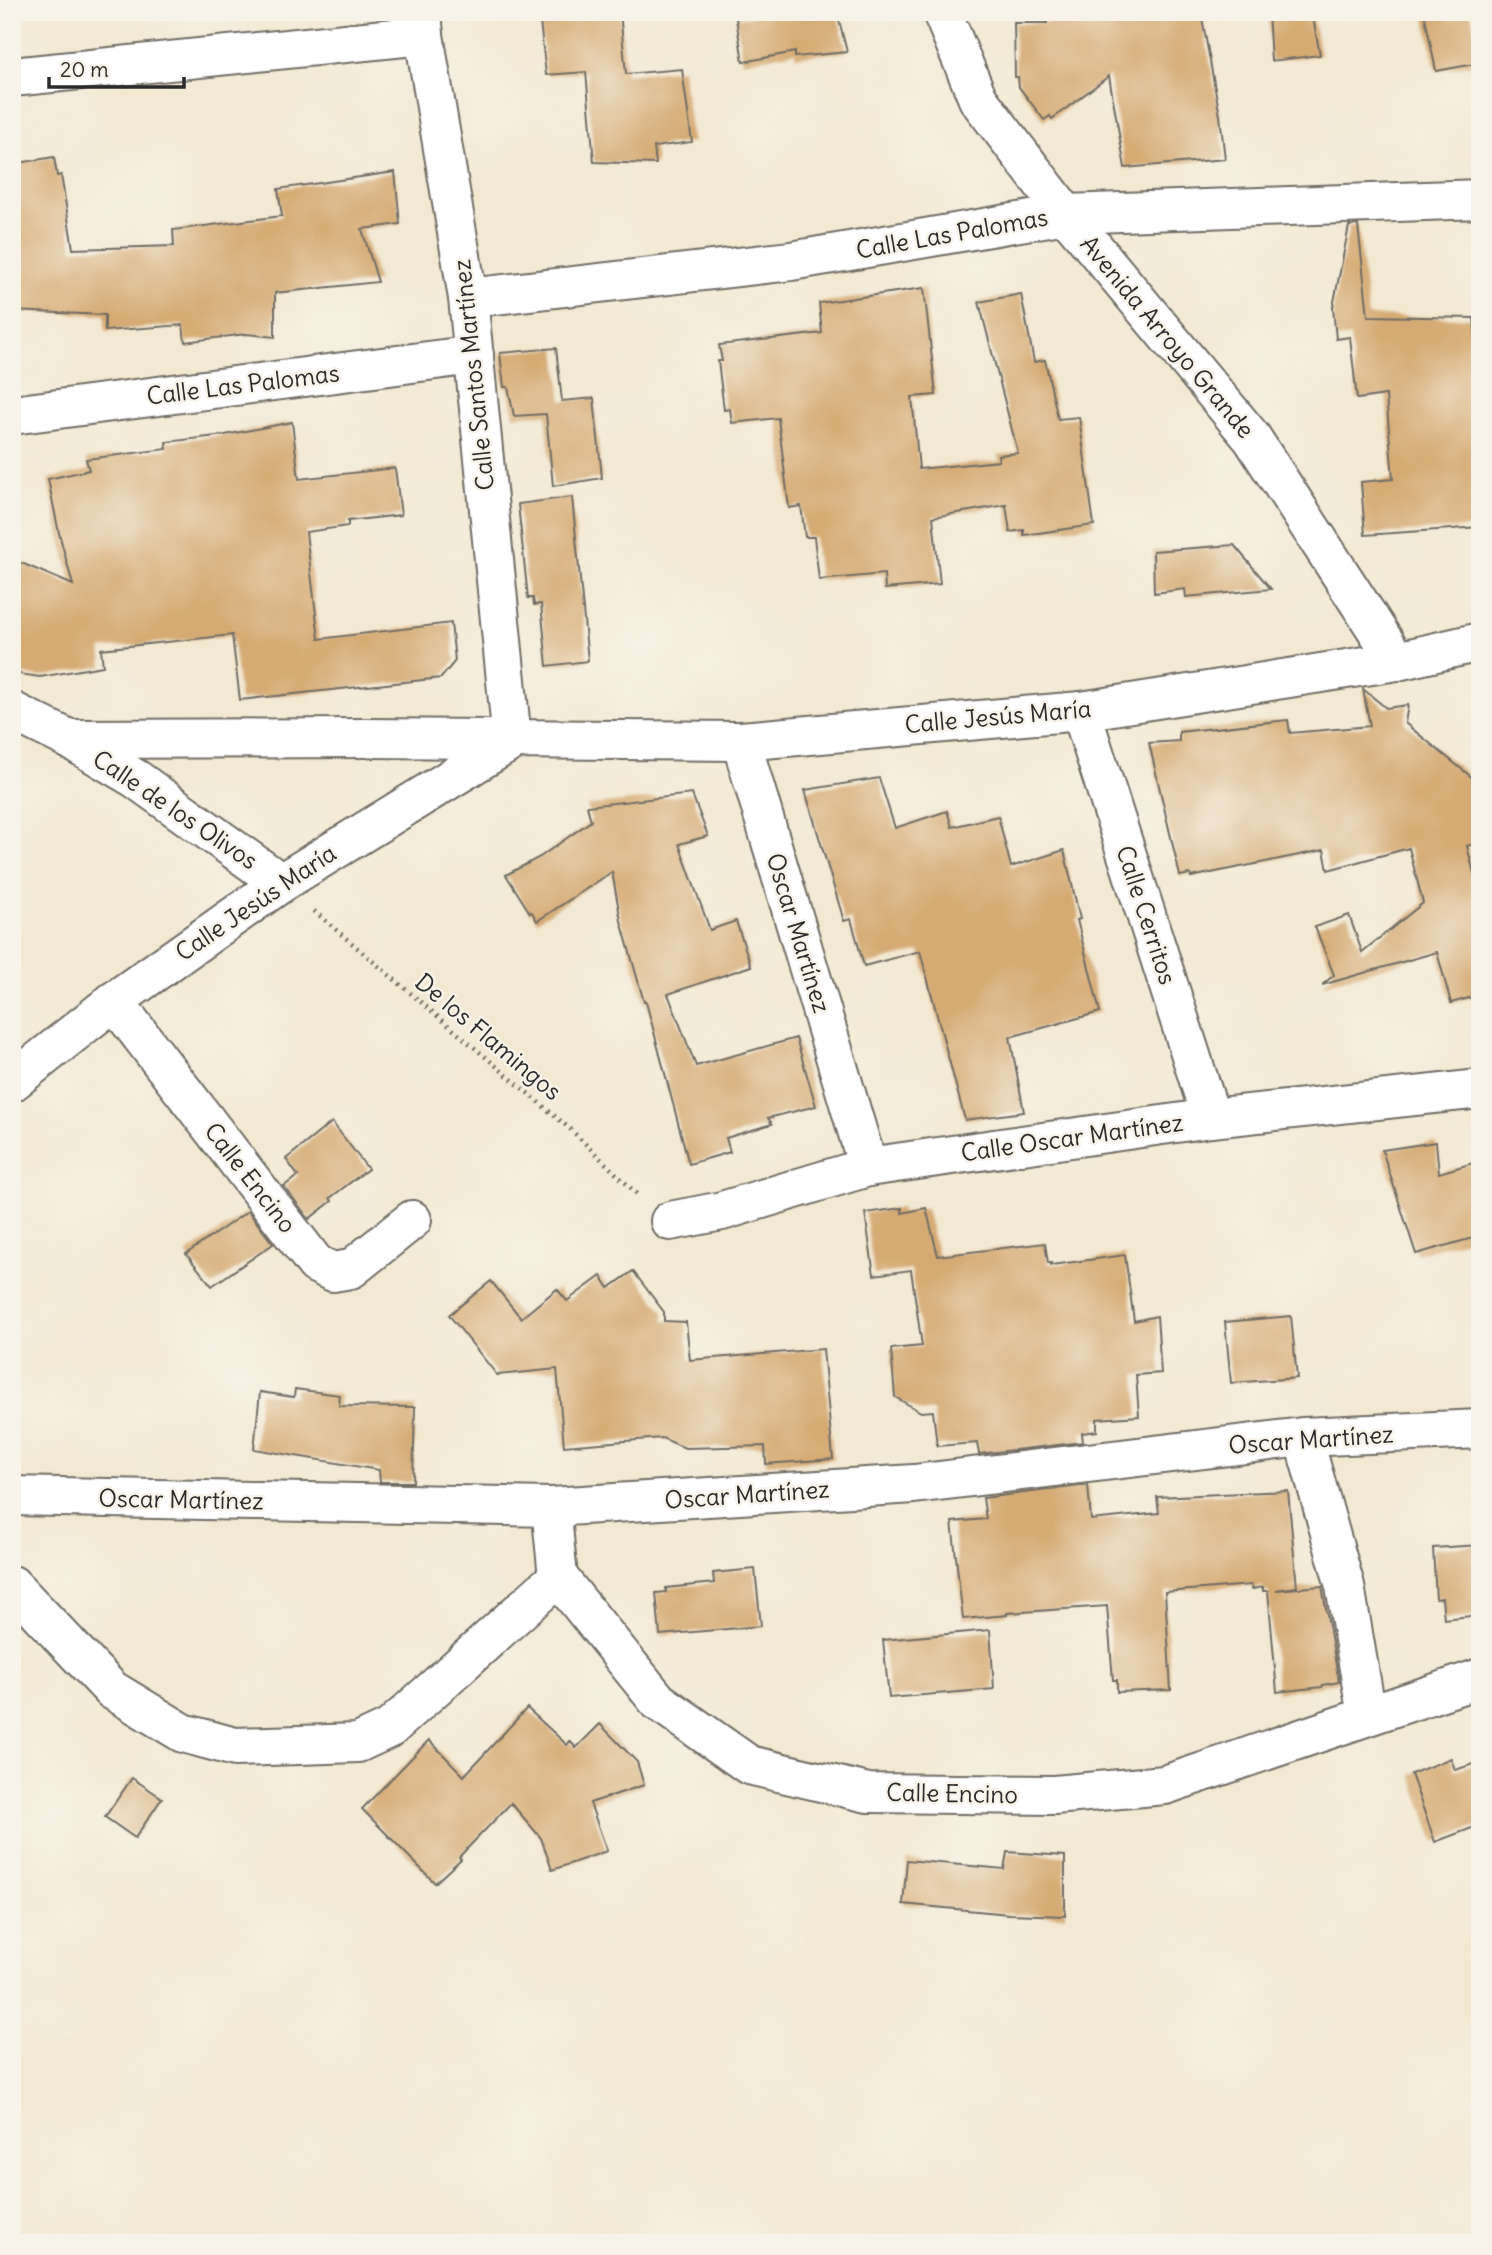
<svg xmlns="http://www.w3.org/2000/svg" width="1492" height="2255" viewBox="0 0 1492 2255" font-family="Delius,sans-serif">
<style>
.building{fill:#d5ab73}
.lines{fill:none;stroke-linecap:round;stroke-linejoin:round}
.minor-casing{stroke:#716d65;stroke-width:42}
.path{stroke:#716d65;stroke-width:4.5;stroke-dasharray:2 5;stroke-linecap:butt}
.minor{stroke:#fff;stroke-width:38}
.labels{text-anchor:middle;stroke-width:5;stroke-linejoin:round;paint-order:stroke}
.street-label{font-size:24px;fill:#2b2b2b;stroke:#f7f3e8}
</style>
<rect width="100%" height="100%" fill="#f7f3e8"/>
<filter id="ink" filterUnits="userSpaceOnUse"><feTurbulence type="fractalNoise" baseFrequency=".0143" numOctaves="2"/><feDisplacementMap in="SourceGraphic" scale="14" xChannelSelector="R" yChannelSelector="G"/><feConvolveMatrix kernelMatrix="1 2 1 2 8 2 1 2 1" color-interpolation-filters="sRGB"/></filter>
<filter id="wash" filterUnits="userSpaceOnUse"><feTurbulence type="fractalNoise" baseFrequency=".00686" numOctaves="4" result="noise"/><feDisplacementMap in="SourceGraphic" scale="28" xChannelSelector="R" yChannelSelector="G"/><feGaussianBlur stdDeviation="1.57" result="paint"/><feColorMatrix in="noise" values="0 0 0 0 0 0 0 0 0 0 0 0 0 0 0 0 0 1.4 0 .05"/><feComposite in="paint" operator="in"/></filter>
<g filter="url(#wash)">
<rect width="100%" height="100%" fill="#f3e8d2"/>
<g id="blocks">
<g class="building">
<polygon points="539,12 620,12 626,74 682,69 692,142 654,147 656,164 594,162 586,72 546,75"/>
<polygon points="781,12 786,12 787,17 837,12 847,52 795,57 795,52 743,62 736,18"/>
<polygon points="1045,12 1097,12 1099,22 1150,16 1150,20 1201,12 1220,116 1225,159 1125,168 1109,76 1052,119 1050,116 1044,120 1019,87 1018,77 1015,77 1014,23 1047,23"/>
<polygon points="1268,12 1312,12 1320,55 1271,61"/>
<polygon points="1424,12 1471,12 1480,63 1436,71"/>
<polygon points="54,157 57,176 61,175 73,249 174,246 173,230 282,216 278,189 395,172 400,224 362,229 378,282 275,293 275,337 246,334 185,342 183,325 105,331 105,315 12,311 13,164"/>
<polygon points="1358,225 1368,316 1474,318 1480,380 1480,527 1365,535 1361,482 1393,479 1386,395 1357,399 1350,337 1336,339 1333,307 1349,226"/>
<polygon points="924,288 936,395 912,397 919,469 999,461 998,455 1018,453 979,302 1021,294 1034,362 1045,360 1058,419 1079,417 1094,525 1024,535 1024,530 1010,532 1006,505 933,517 940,584 885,589 884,574 819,580 814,537 805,537 801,506 789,508 778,418 732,423 730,409 724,410 718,361 722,361 719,345 822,333 819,303"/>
<polygon points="556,348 562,401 594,398 602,478 553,486 546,414 514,416 508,387 504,387 500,353"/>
<polygon points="292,422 299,479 395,468 401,515 348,521 348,526 306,532 319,639 451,623 455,661 441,678 240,700 232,635 101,649 103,666 40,677 12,673 12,559 73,585 59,533 48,479 89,470 86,459 167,449 166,442 225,435"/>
<polygon points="572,497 588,661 547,666 541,604 534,605 533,598 528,598 518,504"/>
<polygon points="1234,545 1271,589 1186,597 1185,589 1154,593 1153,551"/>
<polygon points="1363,689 1386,708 1408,705 1405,723 1480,784 1480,842 1467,846 1480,897 1480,995 1451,1003 1437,952 1322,985 1334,975 1315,927 1349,915 1362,952 1423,903 1409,848 1328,870 1324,850 1191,877 1190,874 1180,876 1149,743 1179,741 1179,732 1288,720 1290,733 1370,726"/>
<polygon points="879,778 895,828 947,811 952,827 998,816 1011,867 1064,850 1080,919 1077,920 1100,1012 1010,1037 1024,1112 965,1120 920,951 864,966 851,919 844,921 805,790"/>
<polygon points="692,794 708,836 679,844 710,930 736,921 751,966 668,994 696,1066 796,1038 816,1106 768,1118 772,1124 726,1138 730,1152 689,1164 646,1002 644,1002 621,921 612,872 537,921 532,912 530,913 506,875 540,857 591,821 587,806"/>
<polygon points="332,1122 368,1169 330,1198 332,1201 309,1219 284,1186 298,1176 286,1159"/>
<polygon points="1436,1142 1439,1173 1480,1161 1480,1236 1416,1254 1382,1150"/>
<polygon points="902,1208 902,1213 926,1208 938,1256 1045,1243 1048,1263 1051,1263 1051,1265 1125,1255 1134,1321 1157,1316 1161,1373 1136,1375 1139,1416 1097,1419 1097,1431 1082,1433 1083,1442 979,1454 977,1443 937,1446 933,1411 921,1412 895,1397 891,1349 922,1346 911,1270 874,1275 865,1213"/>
<polygon points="248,1211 273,1244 212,1286 186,1254"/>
<polygon points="633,1271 664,1312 664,1321 686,1322 690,1360 823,1349 833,1459 766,1464 765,1446 685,1448 662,1438 564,1446 557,1369 497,1375 449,1315 491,1281 521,1318 557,1289 567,1301 601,1276 609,1288"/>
<polygon points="1291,1316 1297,1378 1231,1383 1225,1322"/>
<polygon points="295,1389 340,1395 339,1406 415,1407 413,1482 380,1482 379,1470 254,1449 260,1392 294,1397"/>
<polygon points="1088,1485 1091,1520 1159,1513 1157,1497 1288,1491 1297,1587 1276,1590 1322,1586 1339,1682 1323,1685 1322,1687 1277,1692 1268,1591 1263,1591 1263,1587 1252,1589 1251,1585 1165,1592 1171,1690 1117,1692 1117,1680 1113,1680 1107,1606 1007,1613 1007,1615 963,1619 952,1522 986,1519 983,1498"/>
<polygon points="1480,1545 1480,1615 1444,1619 1442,1598 1436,1599 1433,1548"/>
<polygon points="755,1569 761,1626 660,1635 656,1593 666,1592 666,1588 714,1583 713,1573"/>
<polygon points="990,1630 994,1689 889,1698 883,1640"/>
<polygon points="527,1708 567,1745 570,1741 576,1748 600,1724 637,1762 644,1785 590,1803 607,1851 552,1870 541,1838 511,1803 459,1857 461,1859 435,1883 362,1809 429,1740 464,1776"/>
<polygon points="1451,1758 1455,1770 1480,1762 1480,1825 1435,1842 1411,1774"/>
<polygon points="132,1778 162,1798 135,1838 105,1817"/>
<polygon points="1007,1852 1065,1856 1065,1916 1009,1914 903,1904 907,1860 1004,1869"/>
</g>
</g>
</g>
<g filter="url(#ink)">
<use href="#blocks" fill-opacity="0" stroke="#716d65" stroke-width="2"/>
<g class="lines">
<g class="minor-casing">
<g id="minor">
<polyline points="942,12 978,99 1066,214 1252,438 1397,661"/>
<polyline points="12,77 424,35"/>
<polyline points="468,298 791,261 1066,214 1480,199"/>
<polyline points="12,415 474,355"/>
<polyline points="12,711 69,739 136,779 281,883"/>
<polyline points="1081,711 1211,1118"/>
<polyline points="69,739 368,738 741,741 1081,711 1397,661 1480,642"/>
<polyline points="741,741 868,1167"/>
<polyline points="114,1001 316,1264 333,1272 351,1269 412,1220"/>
<polyline points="12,1082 114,1001 281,883 512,741 468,298 424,35 422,12"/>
<polyline points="670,1221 722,1211 868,1167 1211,1118 1480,1089"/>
<polyline points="1303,1437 1345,1586 1367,1716"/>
<polyline points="12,1496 551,1507 914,1484 1303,1437 1480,1429"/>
<polyline points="551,1507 558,1577 658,1701 749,1765 868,1793 1054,1795 1165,1785 1480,1678"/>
<polyline points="12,1585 112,1690 183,1733 235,1747 358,1743 390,1728 558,1577"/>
</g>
</g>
<polyline class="path" points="314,911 570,1129 639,1196"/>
<use href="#minor" class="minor"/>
</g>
</g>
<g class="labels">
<g class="street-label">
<text transform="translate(952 234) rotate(-10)" y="8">Calle Las Palomas</text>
<text transform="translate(1167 337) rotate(50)" y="8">Avenida Arroyo Grande</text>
<text transform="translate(474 375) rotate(-96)" y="8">Calle Santos Martínez</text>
<text transform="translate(243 385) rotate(-7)" y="8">Calle Las Palomas</text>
<text transform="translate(998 717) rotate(-5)" y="8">Calle Jesús María</text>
<text transform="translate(175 810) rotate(34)" y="8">Calle de los Olivos</text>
<text transform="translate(256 903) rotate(-34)" y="8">Calle Jesús María</text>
<text transform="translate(1146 915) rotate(72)" y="8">Calle Cerritos</text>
<text transform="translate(798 933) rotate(73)" y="8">Oscar Martínez</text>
<text transform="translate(488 1037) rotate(40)" y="8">De los Flamingos</text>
<text transform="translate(1072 1138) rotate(-8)" y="8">Calle Oscar Martínez</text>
<text transform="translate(250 1178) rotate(52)" y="8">Calle Encino</text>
<text transform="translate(1311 1440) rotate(-4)" y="8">Oscar Martínez</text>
<text transform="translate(747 1495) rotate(-4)" y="8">Oscar Martínez</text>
<text transform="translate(181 1500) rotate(1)" y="8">Oscar Martínez</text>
<text transform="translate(952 1794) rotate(1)" y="8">Calle Encino</text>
</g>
</g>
<rect width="1492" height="2255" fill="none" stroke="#f7f3e8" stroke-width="42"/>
<path d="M49 77v10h135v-10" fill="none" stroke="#2b2b2b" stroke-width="3.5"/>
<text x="60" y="77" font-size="21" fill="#2b2b2b" stroke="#f7f3e8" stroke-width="5" paint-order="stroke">20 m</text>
</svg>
